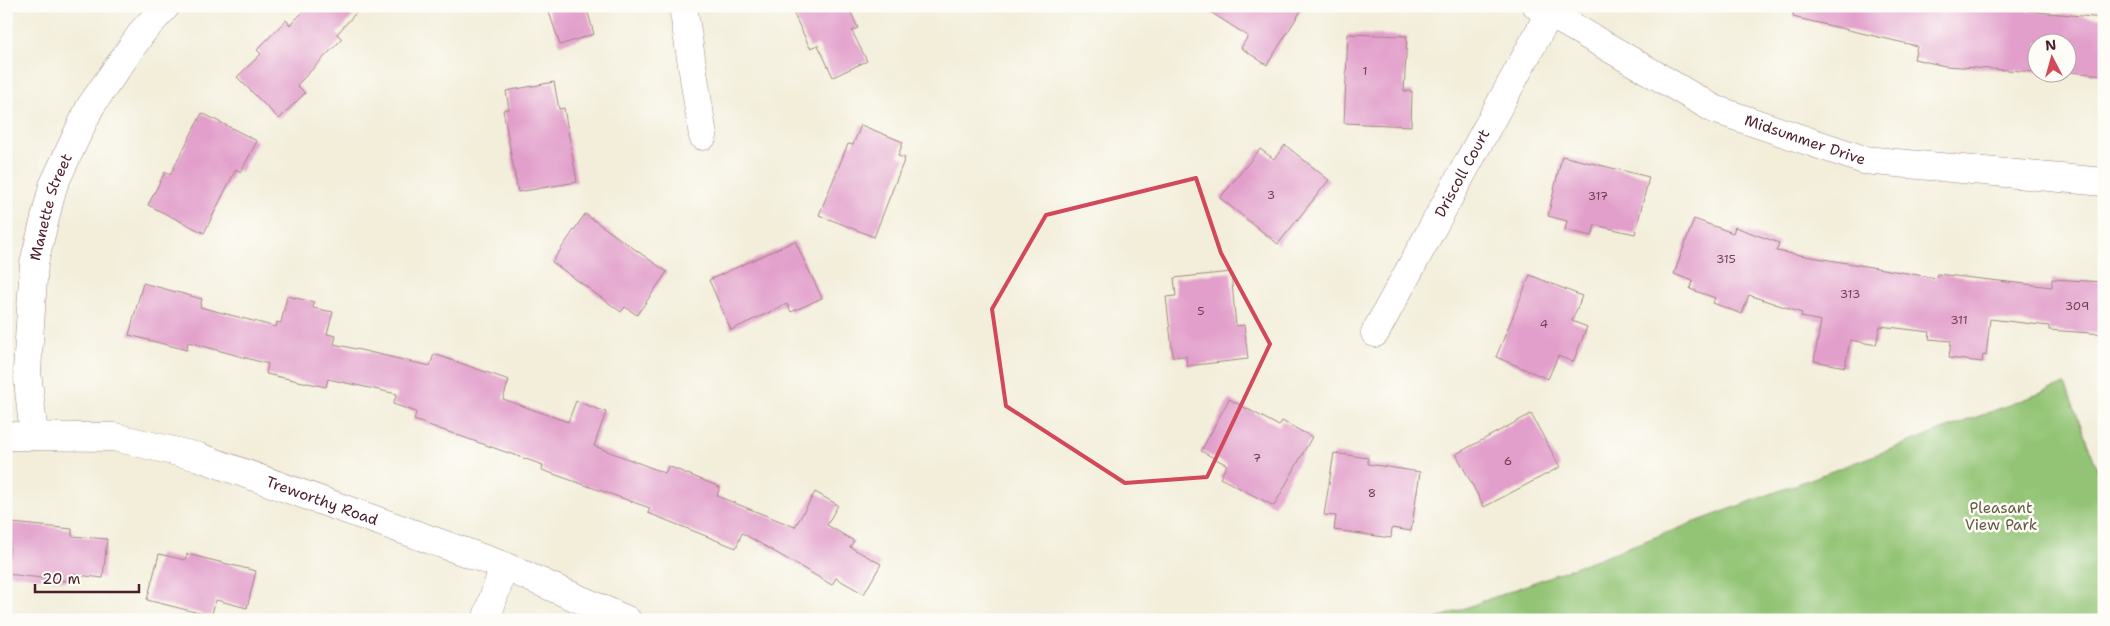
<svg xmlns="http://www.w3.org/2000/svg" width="2110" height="626" viewBox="0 0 2110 626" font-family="'Shantell Sans',sans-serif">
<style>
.green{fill:#93c474;stroke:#6e7250}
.building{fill:#e29fcb}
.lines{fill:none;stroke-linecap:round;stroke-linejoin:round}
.street-casing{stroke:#9e8682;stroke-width:29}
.street{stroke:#fff;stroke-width:28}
.marked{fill:none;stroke:#d1495b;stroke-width:4;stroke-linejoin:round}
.labels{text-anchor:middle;stroke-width:5;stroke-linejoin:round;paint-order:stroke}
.number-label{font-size:12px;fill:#703f53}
.street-label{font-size:15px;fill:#4a1f2b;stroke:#fdfcf7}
.park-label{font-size:15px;fill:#645945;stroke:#fdfcf7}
</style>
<rect width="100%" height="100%" fill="#fdfcf7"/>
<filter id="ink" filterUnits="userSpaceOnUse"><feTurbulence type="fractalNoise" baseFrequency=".02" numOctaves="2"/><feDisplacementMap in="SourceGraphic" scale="10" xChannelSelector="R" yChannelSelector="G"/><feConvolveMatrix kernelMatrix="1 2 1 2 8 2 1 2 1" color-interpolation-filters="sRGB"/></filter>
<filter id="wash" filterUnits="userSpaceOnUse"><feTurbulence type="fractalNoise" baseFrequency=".0096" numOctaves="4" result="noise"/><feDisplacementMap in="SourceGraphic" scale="20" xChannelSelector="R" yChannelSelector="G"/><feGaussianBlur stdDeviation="1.12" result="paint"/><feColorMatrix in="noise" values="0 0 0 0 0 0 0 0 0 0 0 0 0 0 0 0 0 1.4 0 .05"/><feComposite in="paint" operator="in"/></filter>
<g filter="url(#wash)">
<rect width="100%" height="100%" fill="#f3eeda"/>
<polygon class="green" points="2065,384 2104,486 2104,620 1433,620"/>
<g id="blocks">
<g class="building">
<polygon points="309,6 362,6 337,34 342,39 297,85 305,93 279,119 237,77 261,54 257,50 286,20 290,25"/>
<polygon points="547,6 586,6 594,34 560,45"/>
<polygon points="790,6 848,6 858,28 852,31 867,61 833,77 818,45 810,48"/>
<polygon points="1201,6 1304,6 1267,65 1241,48 1248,36"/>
<polygon points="1794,6 2028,6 2027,11 2104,18 2104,75 2068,72 2068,42 2038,42 2038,72 1945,66 1914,59 1917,46 1793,17"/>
<polygon points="1348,34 1407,36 1404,91 1412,91 1411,126 1344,123"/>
<polygon points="554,82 559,109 564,108 577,182 518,192 503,110 509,109 506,91"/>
<polygon points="202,113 257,141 241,172 236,169 204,233 148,205 165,172 170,175"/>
<polygon points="861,125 903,142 898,156 905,158 874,237 819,215 848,144 853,145"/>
<polygon points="1285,145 1329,180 1278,244 1220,198 1260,149 1274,159"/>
<polygon points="1562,156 1649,177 1635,234 1595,225 1592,236 1565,230 1567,221 1548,216"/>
<polygon points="585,214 667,272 637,315 625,307 621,312 552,262"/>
<polygon points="1694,219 1733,233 1735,227 1779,243 1776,251 1936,278 1937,274 2052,287 2052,279 2104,282 2104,334 2049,330 2049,326 1990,319 1986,356 1983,355 1982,362 1949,358 1951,341 1929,339 1930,332 1880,326 1876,345 1850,340 1845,367 1814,361 1821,321 1801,317 1802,313 1749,295 1742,314 1713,303 1715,298 1690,289 1693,281 1674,274"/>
<polygon points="795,241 822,298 791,312 787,304 731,330 709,280"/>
<polygon points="1231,272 1236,326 1244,325 1248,359 1187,366 1186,356 1173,357 1166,297 1176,296 1174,278"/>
<polygon points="1530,275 1582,296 1572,321 1587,327 1573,362 1558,356 1548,379 1496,357"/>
<polygon points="143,283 202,299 200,307 276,327 277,322 281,323 287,296 314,302 313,308 333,312 327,334 336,336 334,344 430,366 434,354 509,380 503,399 568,422 576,401 606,412 594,446 665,473 668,466 720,487 717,496 795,527 815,492 838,505 827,525 854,541 850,547 881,564 864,594 836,578 832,585 742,533 736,548 648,513 650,508 542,470 543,465 414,420 416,412 393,404 397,394 328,379 326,387 266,374 268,364 188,342 187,350 129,335"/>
<polygon points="1229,399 1279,426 1282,421 1312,437 1274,506 1220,478 1227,465 1201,451"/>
<polygon points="1531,414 1560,467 1484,507 1456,454"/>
<polygon points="1334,453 1368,458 1368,464 1420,472 1411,531 1392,528 1391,538 1334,530 1336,516 1324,515"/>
<polygon points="12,523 72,529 72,536 107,539 103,578 69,574 67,581 7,574"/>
<polygon points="159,554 185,560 187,554 256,571 247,608 216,600 211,616 147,600"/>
</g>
</g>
</g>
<g filter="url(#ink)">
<use href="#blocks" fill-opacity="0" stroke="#9e8682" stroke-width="1"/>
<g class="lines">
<g class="street-casing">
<g id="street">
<polyline points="683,6 703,136"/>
<path id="s1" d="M1537,6L1714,109L1864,160L2104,182"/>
<path id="s2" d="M1375,333L1549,14"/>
<path id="s3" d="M6,436L114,437L199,457L504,566L627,620"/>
<path id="s4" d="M34,436L27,371L34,263L53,186L90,107L143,31L166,6"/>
<polyline points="486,620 504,566"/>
</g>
</g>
<use href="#street" class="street"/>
</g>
</g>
<path class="marked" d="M1196,178L1221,253L1270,344L1207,477L1125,483L1006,406L992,309L1046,215Z"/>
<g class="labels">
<g class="number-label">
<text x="1365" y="75">1</text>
<text x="1271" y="199">3</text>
<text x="1598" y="200">317</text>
<text x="1726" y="263">315</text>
<text x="1850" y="298">313</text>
<text x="2077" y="310">309</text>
<text x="1201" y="315">5</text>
<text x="1959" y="324">311</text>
<text x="1544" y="328">4</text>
<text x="1257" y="462">7</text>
<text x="1508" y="465">6</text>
<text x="1372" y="497">8</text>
</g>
<g class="street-label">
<text dy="5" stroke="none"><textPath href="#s1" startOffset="301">Midsummer Drive</textPath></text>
<text dy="5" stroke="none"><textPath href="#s2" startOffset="182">Driscoll Court</textPath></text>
<text dy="5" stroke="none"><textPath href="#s4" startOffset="232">Manette Street</textPath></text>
<text dy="5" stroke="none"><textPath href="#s3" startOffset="326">Treworthy Road</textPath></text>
</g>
<g class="park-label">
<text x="2001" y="513">Pleasant<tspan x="2001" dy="17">View Park</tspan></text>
</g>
</g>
<rect width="2110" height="626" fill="none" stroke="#fdfcf7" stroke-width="25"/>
<g transform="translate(2052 58) rotate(354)"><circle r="24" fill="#fdfcf7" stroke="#b5a4a5"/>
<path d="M0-4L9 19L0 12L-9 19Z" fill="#d1495b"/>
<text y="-8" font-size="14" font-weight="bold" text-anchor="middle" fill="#4a1f2b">N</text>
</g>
<path d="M35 584v8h104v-8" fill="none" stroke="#4a1f2b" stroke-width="2.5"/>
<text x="42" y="584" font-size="15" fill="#4a1f2b" stroke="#fdfcf7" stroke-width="4" paint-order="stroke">20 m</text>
</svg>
